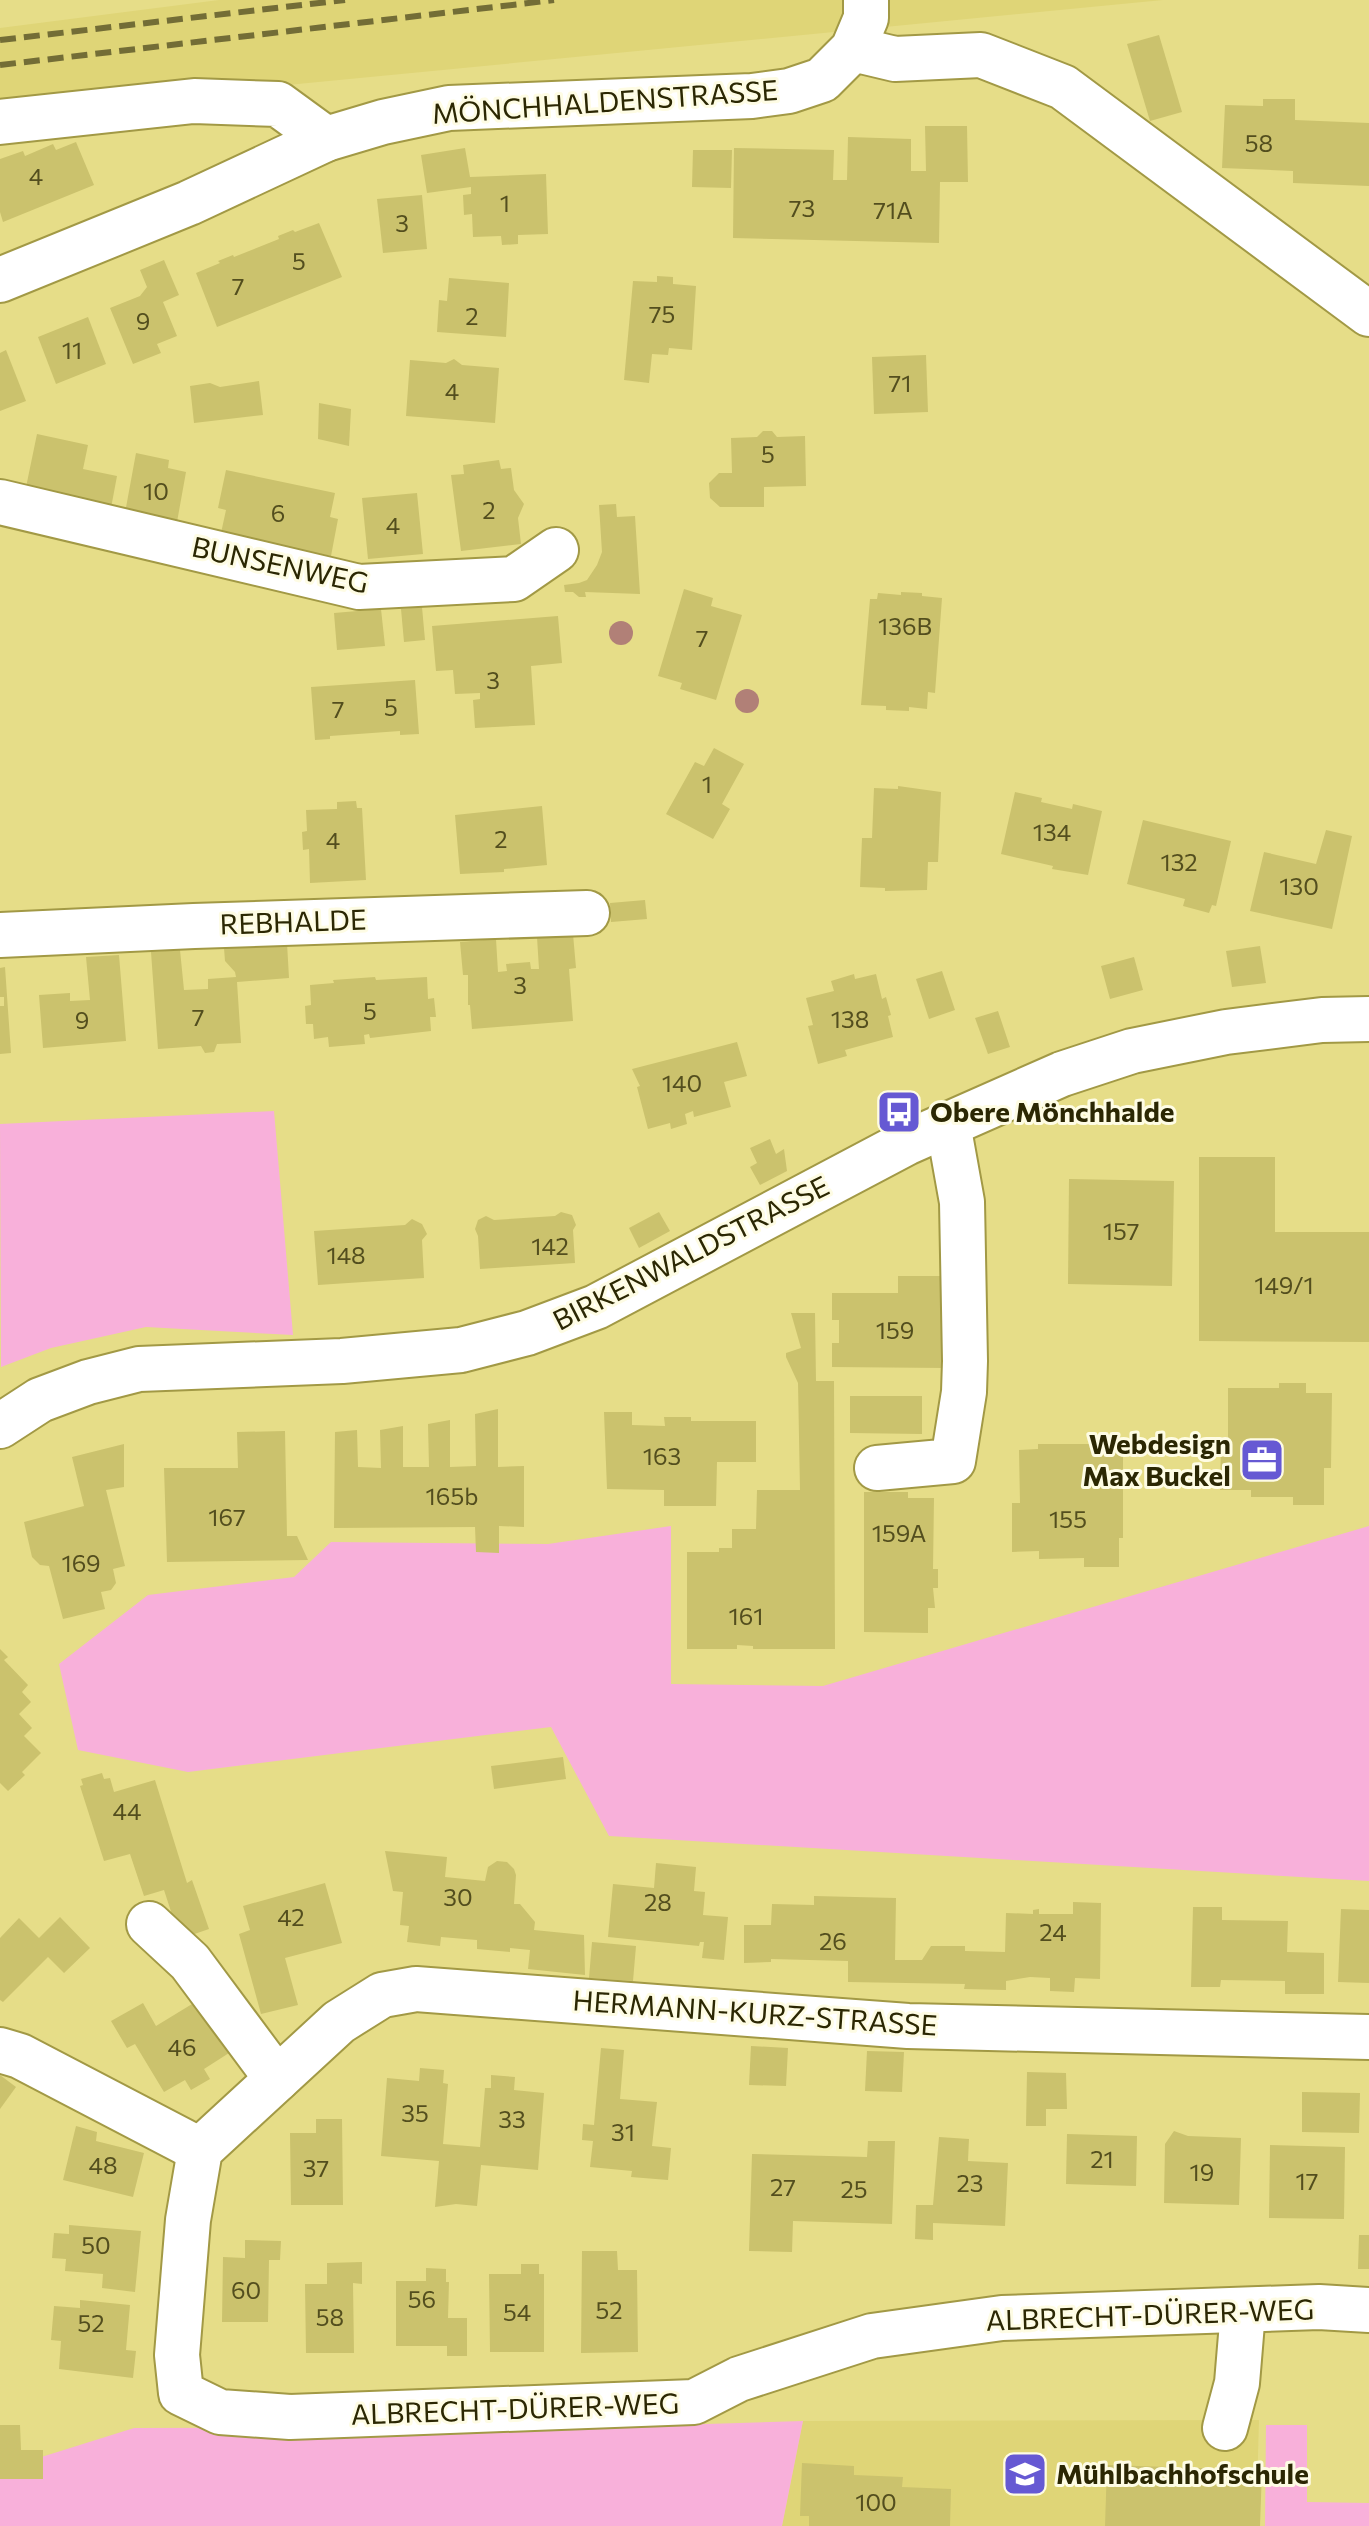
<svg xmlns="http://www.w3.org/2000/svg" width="1369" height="2526" viewBox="0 0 1369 2526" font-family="Commissioner,sans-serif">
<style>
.built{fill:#dfd577}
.green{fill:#f8b0da}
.building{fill:#cbc26d}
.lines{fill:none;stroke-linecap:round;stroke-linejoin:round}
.minor-casing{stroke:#a29945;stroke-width:48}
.minor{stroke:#fff;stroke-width:44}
.rail{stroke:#736d36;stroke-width:6;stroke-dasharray:16 8;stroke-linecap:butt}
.tree{fill:#b18077}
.labels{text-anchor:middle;stroke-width:6;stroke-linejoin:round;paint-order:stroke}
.number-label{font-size:24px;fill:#534e1e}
.street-label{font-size:28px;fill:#2b2703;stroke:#fefce4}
.poi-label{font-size:28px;font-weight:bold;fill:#2b2703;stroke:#fefce4;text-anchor:start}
</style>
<rect width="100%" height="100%" fill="#e6dd88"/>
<g class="built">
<polygon points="219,0 1163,0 277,86 0,116 0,28"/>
<polygon points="1259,2420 1256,2526 782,2526 803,2421"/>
</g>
<g class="green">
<polygon points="274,1111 293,1335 146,1327 51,1348 1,1367 0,1124"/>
<polygon points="671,1526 671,1684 823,1686 1369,1526 1369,1881 609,1836 551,1727 188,1772 78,1750 59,1664 148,1595 294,1577 331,1542 548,1544"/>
<polygon points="803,2421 782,2526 0,2526 0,2470 134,2428 608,2427"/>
<polygon points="1266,2425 1307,2425 1307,2502 1369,2503 1369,2526 1265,2526"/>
</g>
<g class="building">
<polygon points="1159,35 1182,112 1150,121 1127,44"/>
<polygon points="1263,99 1295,99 1295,120 1369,123 1369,186 1293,183 1293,171 1222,168 1225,105 1263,106"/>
<polygon points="925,126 967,126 968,182 940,182 939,243 733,238 734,148 834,150 833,180 847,180 848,137 911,139 911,171 926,171"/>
<polygon points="76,142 94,185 3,222 0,212 0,159 23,151 25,156 53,144 56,150"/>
<polygon points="465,148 470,177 546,174 548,234 518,235 518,244 502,245 501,236 473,237 472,214 464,215 463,195 471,194 471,187 427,193 421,155"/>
<polygon points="693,150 732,150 731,188 692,187"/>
<polygon points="422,195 427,249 383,253 377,199"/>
<polygon points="319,223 342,277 217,327 196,273 220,263 218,261 233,255 234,257 279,239 278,236 293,230 295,232"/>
<polygon points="164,260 179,295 163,302 177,336 157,344 161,353 133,364 110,308 140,296 147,287 140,270"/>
<polygon points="657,276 673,277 673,284 696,286 692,350 669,348 668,355 652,354 649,383 624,380 633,281 657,282"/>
<polygon points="449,278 509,283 506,337 437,332 439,300 447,301"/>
<polygon points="88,317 106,364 56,384 38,337"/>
<polygon points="6,350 26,401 0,411 0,353"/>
<polygon points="926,355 928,412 874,414 872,357"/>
<polygon points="454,359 462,365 499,368 495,423 406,416 410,360 446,363"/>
<polygon points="259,381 263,415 194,423 190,386 210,383 220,387"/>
<polygon points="319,403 351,409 349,446 318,439"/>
<polygon points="763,431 772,431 777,437 805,436 806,486 764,487 764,507 720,507 710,498 709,483 719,473 732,473 731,438 757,437"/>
<polygon points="37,434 88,445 83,469 117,476 111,508 25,492"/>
<polygon points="136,453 169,460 168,468 186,472 177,522 125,513"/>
<polygon points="499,460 501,469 511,468 514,490 524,504 518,518 521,544 461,551 451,475 464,474 463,465"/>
<polygon points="226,470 335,493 330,517 338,519 331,556 221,533 226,510 218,508"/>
<polygon points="417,493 423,554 368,559 362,498"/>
<polygon points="616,504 617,517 635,516 640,594 585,592 586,597 579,597 573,592 565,592 564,585 579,583 587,580 597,565 602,552 599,505"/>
<polygon points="684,589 713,598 711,606 742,615 716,700 680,689 682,683 658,676"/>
<polygon points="901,592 922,593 922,596 942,598 935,693 928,692 927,709 909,707 909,711 886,710 886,706 861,705 870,599 877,599 878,593 901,595"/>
<polygon points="422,607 425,640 404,642 401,609"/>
<polygon points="381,609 385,646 337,650 334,613"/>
<polygon points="558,616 562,663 531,666 535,725 475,728 473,700 480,699 480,693 455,694 453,670 436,671 432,626"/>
<polygon points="415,680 419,734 400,735 400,731 330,736 330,739 315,740 311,687"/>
<polygon points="714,748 744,764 722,804 730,809 713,839 666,814 695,762 704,766"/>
<polygon points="898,786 941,792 938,862 928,862 927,890 885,891 885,888 860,887 862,838 872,838 874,788 898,789"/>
<polygon points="1015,792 1042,798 1041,802 1072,809 1073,804 1102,811 1088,875 1052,869 1053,866 1001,854"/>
<polygon points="356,801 357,808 362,808 366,880 310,883 309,849 303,850 302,832 307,831 306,810 337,809 337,802"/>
<polygon points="542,806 547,865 504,869 504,872 460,874 455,815"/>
<polygon points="1143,820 1231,841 1216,906 1212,905 1209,913 1183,906 1185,899 1127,884"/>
<polygon points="1326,830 1352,836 1332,929 1250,911 1264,852 1316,864"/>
<polygon points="645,900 647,919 611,922 610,903"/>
<polygon points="573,934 576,968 569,969 573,1021 472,1029 470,1005 468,1005 468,975 463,975 460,942 496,939 498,972 507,971 506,964 530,962 531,969 539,969 537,937"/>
<polygon points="287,943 289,978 237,982 241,1043 217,1044 214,1052 205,1053 201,1046 158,1049 151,952 180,950 184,990 208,989 208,979 236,977 235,972 225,961 224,948"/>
<polygon points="1260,946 1266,983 1232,987 1226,951"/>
<polygon points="119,955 126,1041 43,1048 39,995 70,993 70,1001 90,1000 86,957"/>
<polygon points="1134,957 1143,990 1110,999 1101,966"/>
<polygon points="5,967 11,1053 0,1054 0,1006 4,1006 4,997 0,997 0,968"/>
<polygon points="942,971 955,1010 929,1019 916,979"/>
<polygon points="854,974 855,979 876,974 882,999 886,997 891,1015 888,1016 893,1037 845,1050 847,1056 818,1064 808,1026 813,1025 806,998 834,991 831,981"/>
<polygon points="375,977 376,980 427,977 428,999 434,998 436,1017 430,1017 431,1031 370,1038 369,1034 364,1035 365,1044 329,1047 328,1037 314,1039 313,1024 306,1024 305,1006 311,1005 310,985 334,983 333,980"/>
<polygon points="998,1011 1010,1047 988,1054 975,1018"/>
<polygon points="737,1042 747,1076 724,1082 731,1107 694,1117 693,1111 685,1114 687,1124 671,1129 670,1123 648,1129 637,1087 640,1086 632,1069"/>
<polygon points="770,1139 776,1154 784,1149 787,1171 760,1185 750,1167 757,1163 750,1148"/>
<polygon points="1199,1157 1275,1157 1275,1232 1369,1232 1369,1342 1199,1341"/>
<polygon points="1069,1179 1174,1181 1172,1286 1068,1284"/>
<polygon points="561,1212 572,1215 576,1225 573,1230 575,1263 480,1269 478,1236 475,1229 478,1220 486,1216 494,1220 555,1216"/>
<polygon points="659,1212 670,1231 639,1248 629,1228"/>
<polygon points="412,1219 422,1224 427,1234 422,1240 424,1278 318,1285 314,1231 405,1225"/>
<polygon points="898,1276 951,1276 945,1368 832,1367 832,1343 839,1343 839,1320 832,1320 832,1293 898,1293"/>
<polygon points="791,1313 815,1313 816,1381 834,1381 835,1649 753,1649 753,1646 737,1645 737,1649 687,1649 687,1552 719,1552 719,1548 732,1548 732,1529 756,1529 757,1490 800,1490 798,1383 786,1357 786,1353 801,1348"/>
<polygon points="1279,1383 1306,1383 1306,1393 1332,1393 1331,1468 1324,1468 1324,1505 1293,1505 1293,1497 1251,1497 1251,1490 1220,1490 1221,1443 1228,1443 1228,1388 1279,1388"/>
<polygon points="850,1396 922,1396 922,1434 850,1433"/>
<polygon points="498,1409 498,1467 524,1466 524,1527 499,1526 499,1553 476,1552 475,1527 334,1528 335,1432 357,1430 358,1467 381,1468 380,1430 403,1426 403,1467 429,1467 428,1424 450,1420 450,1467 476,1466 475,1414"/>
<polygon points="604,1412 632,1412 632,1425 665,1426 664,1417 691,1417 691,1421 756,1421 756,1462 717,1462 716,1506 664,1506 664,1490 607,1489"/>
<polygon points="285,1431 287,1536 297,1536 308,1560 167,1562 164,1468 238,1468 237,1432"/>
<polygon points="124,1444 124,1487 106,1490 125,1566 113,1569 116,1583 111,1590 101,1592 105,1609 63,1619 49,1566 40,1565 32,1557 24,1522 84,1506 72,1457"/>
<polygon points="1038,1444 1098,1444 1098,1452 1123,1452 1123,1538 1119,1538 1119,1567 1084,1567 1084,1558 1039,1559 1039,1551 1012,1552 1012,1503 1020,1503 1019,1450 1038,1449"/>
<polygon points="864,1492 908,1492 908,1498 934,1498 933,1569 938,1569 938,1588 933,1588 935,1608 928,1608 928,1633 864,1632"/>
<polygon points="0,1649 8,1657 4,1660 28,1685 22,1692 31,1702 19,1714 32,1728 24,1736 41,1753 22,1772 25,1775 8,1791 0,1783"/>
<polygon points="563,1757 566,1779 494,1789 491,1766"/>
<polygon points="102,1773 104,1779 110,1778 114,1792 155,1780 187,1883 192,1880 209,1929 180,1939 164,1890 144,1896 130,1854 104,1861 80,1786 83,1785 81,1779"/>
<polygon points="385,1851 447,1857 445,1877 485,1881 488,1867 497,1861 507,1862 514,1869 516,1875 514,1904 520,1904 535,1922 534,1930 584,1935 585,1975 528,1969 530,1950 510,1948 510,1952 477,1949 477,1940 441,1937 440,1946 407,1942 409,1926 400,1925 403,1892 393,1891"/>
<polygon points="656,1863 696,1867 694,1891 705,1892 703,1915 728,1917 724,1960 702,1958 704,1942 700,1942 699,1946 608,1937 613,1884 654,1888"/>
<polygon points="325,1883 342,1943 285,1958 298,2005 261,2014 239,1934 250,1930 243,1906"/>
<polygon points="814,1896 896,1898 895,1960 922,1960 931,1946 965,1946 965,1951 1005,1952 1006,1913 1033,1914 1033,1910 1039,1909 1039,1914 1073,1914 1073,1902 1101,1903 1100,1979 1075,1978 1074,1992 1050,1991 1050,1978 1030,1977 1006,1981 1006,1990 964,1989 965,1984 848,1982 848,1961 771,1959 771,1962 744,1963 744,1925 771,1925 772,1904 814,1905"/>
<polygon points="1193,1907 1222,1907 1222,1920 1288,1921 1287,1952 1324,1953 1324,1994 1285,1994 1285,1981 1221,1980 1220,1987 1191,1987"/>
<polygon points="1341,1909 1369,1910 1369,1983 1338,1982"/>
<polygon points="60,1917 90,1948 64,1973 48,1957 3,2002 0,2000 0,1938 19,1918 39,1938"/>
<polygon points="592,1942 636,1946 633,1981 589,1978"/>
<polygon points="197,2001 229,2053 204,2069 210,2079 191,2090 185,2080 164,2092 135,2044 127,2048 111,2021 143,2003 156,2026"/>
<polygon points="751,2046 788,2048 786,2086 749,2085"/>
<polygon points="601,2048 624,2050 620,2099 657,2102 652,2146 671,2148 668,2180 631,2177 632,2171 590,2167 593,2141 582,2140 583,2124 594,2125"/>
<polygon points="867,2051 904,2052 902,2092 865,2091"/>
<polygon points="420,2068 444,2070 443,2083 448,2084 443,2144 480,2147 485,2088 491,2088 491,2075 515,2077 514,2090 544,2093 538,2170 481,2165 477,2206 456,2204 435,2207 439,2161 381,2156 387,2078 419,2081"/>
<polygon points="1027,2072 1066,2073 1067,2109 1046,2109 1046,2126 1026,2126"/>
<polygon points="0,2075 16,2087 0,2109"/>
<polygon points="1302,2092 1360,2093 1359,2133 1302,2132"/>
<polygon points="316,2119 342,2119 343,2205 291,2205 290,2133 316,2133"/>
<polygon points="76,2126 97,2132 96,2141 144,2153 133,2197 63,2180"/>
<polygon points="1174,2131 1188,2136 1241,2138 1239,2205 1164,2203 1165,2144"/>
<polygon points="1067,2134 1137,2136 1136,2186 1066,2184"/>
<polygon points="939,2137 969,2139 968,2161 1008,2163 1005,2226 933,2223 933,2240 915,2239 916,2205 933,2205"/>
<polygon points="868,2141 895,2141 892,2224 793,2221 792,2252 749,2251 752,2154 867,2157"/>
<polygon points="1270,2145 1345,2147 1344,2219 1269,2218"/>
<polygon points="69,2225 141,2231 135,2292 102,2288 103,2274 65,2271 66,2259 52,2258 54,2233 69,2234"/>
<polygon points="1359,2235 1369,2235 1369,2269 1358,2269"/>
<polygon points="245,2240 281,2241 280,2260 269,2260 268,2322 222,2322 223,2257 245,2258"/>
<polygon points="582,2251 617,2251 618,2270 637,2270 638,2352 581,2353"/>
<polygon points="362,2262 362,2284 353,2283 354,2353 306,2353 305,2284 327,2284 327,2263"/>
<polygon points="521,2264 539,2264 539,2274 544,2274 544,2352 490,2352 489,2274 521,2274"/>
<polygon points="426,2268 446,2269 446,2282 449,2282 448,2318 467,2318 467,2356 447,2356 447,2346 396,2346 396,2281 426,2281"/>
<polygon points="80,2300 130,2305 126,2350 136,2351 133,2378 59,2369 61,2341 51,2340 54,2306 80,2308"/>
<polygon points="0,2425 20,2425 21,2450 43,2450 43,2479 0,2479"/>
<polygon points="802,2463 854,2466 854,2475 903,2477 902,2487 951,2489 950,2526 809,2526 809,2516 800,2516"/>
<polygon points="1107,2465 1262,2470 1260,2526 1105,2526"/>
</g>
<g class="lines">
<g class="minor-casing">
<g id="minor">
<polyline points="853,49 895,59 981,55 1063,87 1369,314"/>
<polyline points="0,122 194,101 278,104 326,139"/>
<polyline points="0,280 189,203 326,139 383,122 449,108 752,96 789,91 822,80 853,49 866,18 866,0"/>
<polyline points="0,502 359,587 514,579 556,550"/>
<polyline points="0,935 194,926 587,913"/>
<polyline points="0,1426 40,1400 88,1382 139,1369 342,1361 461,1350 527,1333 596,1307 906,1143 1062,1074 1132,1051 1226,1032 1322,1020 1369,1019"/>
<polyline points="877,1468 953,1461 964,1392 965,1361 962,1202 948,1124"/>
<polyline points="149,1924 190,1962 277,2079"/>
<polyline points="1369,2037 908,2026 416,1989 382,1995 339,2022 200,2150 188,2220 177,2355 181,2393 220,2412 290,2417 694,2402 739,2379 872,2336 1002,2318 1319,2307 1369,2310"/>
<polyline points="0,2050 20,2056 200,2150"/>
<polyline points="1225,2428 1237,2383 1243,2311"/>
</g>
</g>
<use href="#minor" class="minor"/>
<g class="rail">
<polyline points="0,40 345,0"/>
<polyline points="0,65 554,0"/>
</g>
</g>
<g class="tree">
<circle cx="621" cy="633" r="12"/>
<circle cx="747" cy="701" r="12"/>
</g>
<defs>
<g id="bus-square" transform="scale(2.3)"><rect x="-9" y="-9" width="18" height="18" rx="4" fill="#6659d3" stroke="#fefce4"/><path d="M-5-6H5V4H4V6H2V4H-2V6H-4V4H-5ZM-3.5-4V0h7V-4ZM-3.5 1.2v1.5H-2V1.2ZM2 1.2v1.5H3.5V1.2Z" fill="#fff"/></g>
<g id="office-square" transform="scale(2.3)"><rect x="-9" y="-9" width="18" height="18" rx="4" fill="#6659d3" stroke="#fefce4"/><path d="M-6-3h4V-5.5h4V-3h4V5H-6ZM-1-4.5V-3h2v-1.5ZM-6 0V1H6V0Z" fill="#fff"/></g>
<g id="school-square" transform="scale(2.3)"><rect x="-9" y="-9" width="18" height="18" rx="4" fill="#6659d3" stroke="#fefce4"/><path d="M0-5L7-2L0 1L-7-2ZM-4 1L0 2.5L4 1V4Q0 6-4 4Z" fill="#fff"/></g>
</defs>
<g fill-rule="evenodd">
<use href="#bus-square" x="899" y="1112"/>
<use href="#office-square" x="1262" y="1460"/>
<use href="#school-square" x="1025" y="2474"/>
</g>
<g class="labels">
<g class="number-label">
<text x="1259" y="152">58</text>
<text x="36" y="185">4</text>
<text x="505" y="212">1</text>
<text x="802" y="217">73</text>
<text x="893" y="219">71A</text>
<text x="402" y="232">3</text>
<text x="299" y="270">5</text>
<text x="238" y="295">7</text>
<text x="662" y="323">75</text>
<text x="472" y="325">2</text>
<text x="143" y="330">9</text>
<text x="72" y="359">11</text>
<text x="900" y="392">71</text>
<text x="452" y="400">4</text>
<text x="768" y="463">5</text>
<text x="156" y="500">10</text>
<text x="489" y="519">2</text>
<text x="278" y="522">6</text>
<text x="393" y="534">4</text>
<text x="905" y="635">136B</text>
<text x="702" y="647">7</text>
<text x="493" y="689">3</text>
<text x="391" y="716">5</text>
<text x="338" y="718">7</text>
<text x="707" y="793">1</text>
<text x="1052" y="841">134</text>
<text x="501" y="848">2</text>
<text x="333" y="849">4</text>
<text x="1179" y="871">132</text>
<text x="1299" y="895">130</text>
<text x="520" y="994">3</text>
<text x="370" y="1020">5</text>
<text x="198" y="1026">7</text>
<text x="850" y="1028">138</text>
<text x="82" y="1029">9</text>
<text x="682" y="1092">140</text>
<text x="1121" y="1240">157</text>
<text x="550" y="1255">142</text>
<text x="346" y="1264">148</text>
<text x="1284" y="1294">149/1</text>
<text x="895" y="1339">159</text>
<text x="662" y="1465">163</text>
<text x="452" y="1505">165b</text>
<text x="227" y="1526">167</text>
<text x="1068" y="1528">155</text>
<text x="899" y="1542">159A</text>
<text x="81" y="1572">169</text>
<text x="746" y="1625">161</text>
<text x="127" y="1820">44</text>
<text x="458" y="1906">30</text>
<text x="658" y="1911">28</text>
<text x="291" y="1926">42</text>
<text x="1053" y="1941">24</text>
<text x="833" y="1950">26</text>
<text x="182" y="2056">46</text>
<text x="415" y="2122">35</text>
<text x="512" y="2128">33</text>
<text x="623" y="2141">31</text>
<text x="1102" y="2168">21</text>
<text x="103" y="2174">48</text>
<text x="316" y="2177">37</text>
<text x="1202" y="2181">19</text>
<text x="1307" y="2190">17</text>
<text x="970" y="2192">23</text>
<text x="783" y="2196">27</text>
<text x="854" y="2198">25</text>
<text x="96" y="2254">50</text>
<text x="246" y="2299">60</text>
<text x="422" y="2308">56</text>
<text x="609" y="2319">52</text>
<text x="517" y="2321">54</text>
<text x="330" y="2326">58</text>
<text x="91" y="2332">52</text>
<text x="876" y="2511">100</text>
</g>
<g class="street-label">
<text transform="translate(605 102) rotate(-4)" y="10">MÖNCHHALDENSTRASSE</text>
<text transform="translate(280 565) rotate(12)" y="10">BUNSENWEG</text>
<text transform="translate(293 922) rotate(-2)" y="10">REBHALDE</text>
<text transform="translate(691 1253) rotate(-27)" y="10">BIRKENWALDSTRASSE</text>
<text transform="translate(755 2013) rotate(4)" y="10">HERMANN-KURZ-STRASSE</text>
<text transform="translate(1150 2315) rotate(-2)" y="10">ALBRECHT-DÜRER-WEG</text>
<text transform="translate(515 2409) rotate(-2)" y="10">ALBRECHT-DÜRER-WEG</text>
</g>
<g class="poi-label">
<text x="930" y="1122">Obere Mönchhalde</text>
<text x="1231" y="1454" text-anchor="end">Webdesign<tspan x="1231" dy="32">Max Buckel</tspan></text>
<text x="1056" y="2484">Mühlbachhofschule</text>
</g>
</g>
</svg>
